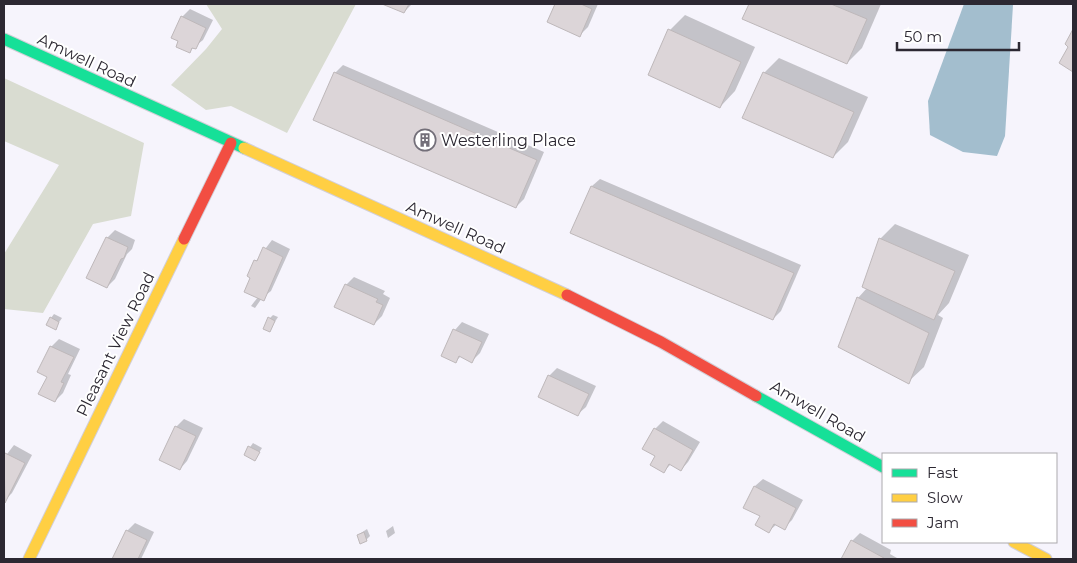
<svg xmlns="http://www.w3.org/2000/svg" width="1077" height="563" viewBox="0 0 1077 563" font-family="Montserrat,sans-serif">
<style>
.green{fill:#d9dcd1}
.water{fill:#a3bece}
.shadow{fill:#0003}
.building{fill:#dcd5d8;stroke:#beb8ba}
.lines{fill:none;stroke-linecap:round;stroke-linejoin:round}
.fast-casing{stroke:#d2cfd7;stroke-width:13}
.slow-casing{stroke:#d2cfd7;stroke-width:13}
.jam-casing{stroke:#d2cfd7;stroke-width:13}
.fast{stroke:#16e098;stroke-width:11}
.slow{stroke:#ffcf43;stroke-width:11}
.jam{stroke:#f24e42;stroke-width:11}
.labels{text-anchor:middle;stroke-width:4;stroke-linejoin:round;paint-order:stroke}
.street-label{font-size:16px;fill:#2c2832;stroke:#fff}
.poi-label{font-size:16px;fill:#2c2832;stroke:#fff;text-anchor:start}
</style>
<rect width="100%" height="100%" fill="#f6f4fc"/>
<g class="green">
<polygon points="206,4 356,4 287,133 231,106 206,110 171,85 206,49 222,29"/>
<polygon points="4,78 144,143 131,216 93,224 43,313 4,309 4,254 59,165 4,141"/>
</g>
<polygon class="water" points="964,4 1008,4 1013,5 1005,136 997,156 963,152 930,135 928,101"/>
<g class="shadow">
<polygon points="385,4 412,4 404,12"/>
<polygon points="556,4 598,4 588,27 580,35 548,22"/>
<polygon points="750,4 881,4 862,48 847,63 744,18"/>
<polygon points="190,9 213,20 203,40 189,51 182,17"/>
<polygon points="685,15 755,47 735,91 720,107 670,30"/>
<polygon points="779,58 868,97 848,142 833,157 764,73"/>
<polygon points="343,65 544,152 524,199 516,207 335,73"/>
<polygon points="600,179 801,265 781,311 773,319 592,186"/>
<polygon points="895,224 969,255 949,303 938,315 943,318 924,367 908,382 840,346 858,298 867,288 880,239"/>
<polygon points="115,230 135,240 132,249 127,254 115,279 107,287 107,238"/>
<polygon points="272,240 290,249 271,291 262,298 255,308 251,306 258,297 252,277 256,261"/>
<polygon points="354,277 385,291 383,294 390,298 382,316 374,324 346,285"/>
<polygon points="54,314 62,318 55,328 51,318"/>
<polygon points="273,315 278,317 269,331 270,318"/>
<polygon points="462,322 489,334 480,353 472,361 461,356 456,361 455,330"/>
<polygon points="59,339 80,349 68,374 71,375 63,393 55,401 48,376 51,347"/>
<polygon points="557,368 596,386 586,407 578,414 549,376"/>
<polygon points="184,419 203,428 187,461 180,469 176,427"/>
<polygon points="663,421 700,442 688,462 681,470 671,464 664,471 657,456 655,429"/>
<polygon points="253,443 262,448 255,459 245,454"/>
<polygon points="14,445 32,455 12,493 4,501 4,458"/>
<polygon points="763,479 803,500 792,520 784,528 777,524 769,531 761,516 745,507 755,486"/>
<polygon points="135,523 154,532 141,559 113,559 127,531"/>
<polygon points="393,526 395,533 388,538 386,531"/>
<polygon points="367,529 370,536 366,540 358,535"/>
<polygon points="860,533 891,550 890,554 897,558 897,559 843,559 852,541"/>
</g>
<g class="building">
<polygon points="382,4 409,4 404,13"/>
<polygon points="555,4 581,4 592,9 580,37 547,22"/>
<polygon points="749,4 831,4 867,19 847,64 742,19"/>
<polygon points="181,16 206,28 196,49 192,48 190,53 176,47 178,41 171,38"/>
<polygon points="668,29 741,62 720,108 648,75"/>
<polygon points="1073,29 1073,72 1059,63 1068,47 1065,44"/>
<polygon points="334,72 537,160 516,208 313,120"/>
<polygon points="763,72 854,112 833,158 742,118"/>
<polygon points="591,186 794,273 773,320 570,233"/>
<polygon points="106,237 128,247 124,258 121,259 107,288 86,278"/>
<polygon points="879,238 955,271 934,320 862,287"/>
<polygon points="263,247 283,257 264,301 244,292 250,278 247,276 254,260 257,261"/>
<polygon points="345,284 378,299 376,302 383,305 374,325 334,307"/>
<polygon points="857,297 929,333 909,384 838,347"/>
<polygon points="50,317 59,322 56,330 46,325"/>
<polygon points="268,317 275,321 270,332 263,329"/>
<polygon points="453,329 482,342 472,363 459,356 456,363 441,356"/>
<polygon points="50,346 74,357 61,382 64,383 55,402 38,394 47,377 37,372"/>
<polygon points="548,375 589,394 578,416 538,397"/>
<polygon points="175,426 196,436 180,470 159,460"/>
<polygon points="654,428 693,450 681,471 669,464 664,473 650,465 655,456 642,449"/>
<polygon points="248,446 260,452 255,461 244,455"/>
<polygon points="5,453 25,463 5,503 4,455"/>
<polygon points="754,486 796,508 785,530 774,524 769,533 755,525 760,516 743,508"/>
<polygon points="126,530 147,540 138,559 112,559"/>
<polygon points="364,532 367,541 360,544 357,535"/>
<polygon points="851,540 884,558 884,559 841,559"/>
</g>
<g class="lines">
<g class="fast-casing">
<g id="fast">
<polyline points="4,39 244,148"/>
<polyline points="756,396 883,467"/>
</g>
</g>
<g class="slow-casing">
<g id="slow">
<polyline points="244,148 567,295"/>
<polyline points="1014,542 1046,559"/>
<polyline points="29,559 184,239"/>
</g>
</g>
<g class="jam-casing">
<g id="jam">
<polyline points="184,239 231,143"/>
<polyline points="567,295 661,342 756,396"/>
</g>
</g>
<use href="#fast" class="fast"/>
<use href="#slow" class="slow"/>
<use href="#jam" class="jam"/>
</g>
<defs>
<g id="building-ring" transform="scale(1.125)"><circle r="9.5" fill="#fff" stroke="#736f79" stroke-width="1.5"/><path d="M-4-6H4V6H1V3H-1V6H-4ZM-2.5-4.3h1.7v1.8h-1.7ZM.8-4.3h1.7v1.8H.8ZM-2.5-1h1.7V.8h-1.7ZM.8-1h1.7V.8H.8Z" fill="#736f79"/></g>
</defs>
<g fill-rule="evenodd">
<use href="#building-ring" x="425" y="140"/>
</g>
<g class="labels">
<g class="street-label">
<text transform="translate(87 60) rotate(25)" y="6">Amwell Road</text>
<text transform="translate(456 227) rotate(24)" y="6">Amwell Road</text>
<text transform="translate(115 344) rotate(-64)" y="6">Pleasant View Road</text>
<text transform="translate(818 411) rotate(30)" y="6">Amwell Road</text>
</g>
<g class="poi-label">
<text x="441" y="146">Westerling Place</text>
</g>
</g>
<rect width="1077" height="563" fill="none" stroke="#2c2832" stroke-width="10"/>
<rect x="882" y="453" width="175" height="90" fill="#ffffff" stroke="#aba9ad"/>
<rect x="892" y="469" width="25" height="8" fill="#16e098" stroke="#aba9ad"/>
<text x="927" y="478" font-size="15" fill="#2c2832">Fast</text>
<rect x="892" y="494" width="25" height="8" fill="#ffcf43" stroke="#aba9ad"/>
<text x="927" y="503" font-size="15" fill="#2c2832">Slow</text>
<rect x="892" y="519" width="25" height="8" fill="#f24e42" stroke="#aba9ad"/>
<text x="927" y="528" font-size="15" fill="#2c2832">Jam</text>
<path d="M897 42v8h122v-8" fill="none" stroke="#2c2832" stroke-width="2.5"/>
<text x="904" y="42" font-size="15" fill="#2c2832" stroke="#ffffff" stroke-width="4" paint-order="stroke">50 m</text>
</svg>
